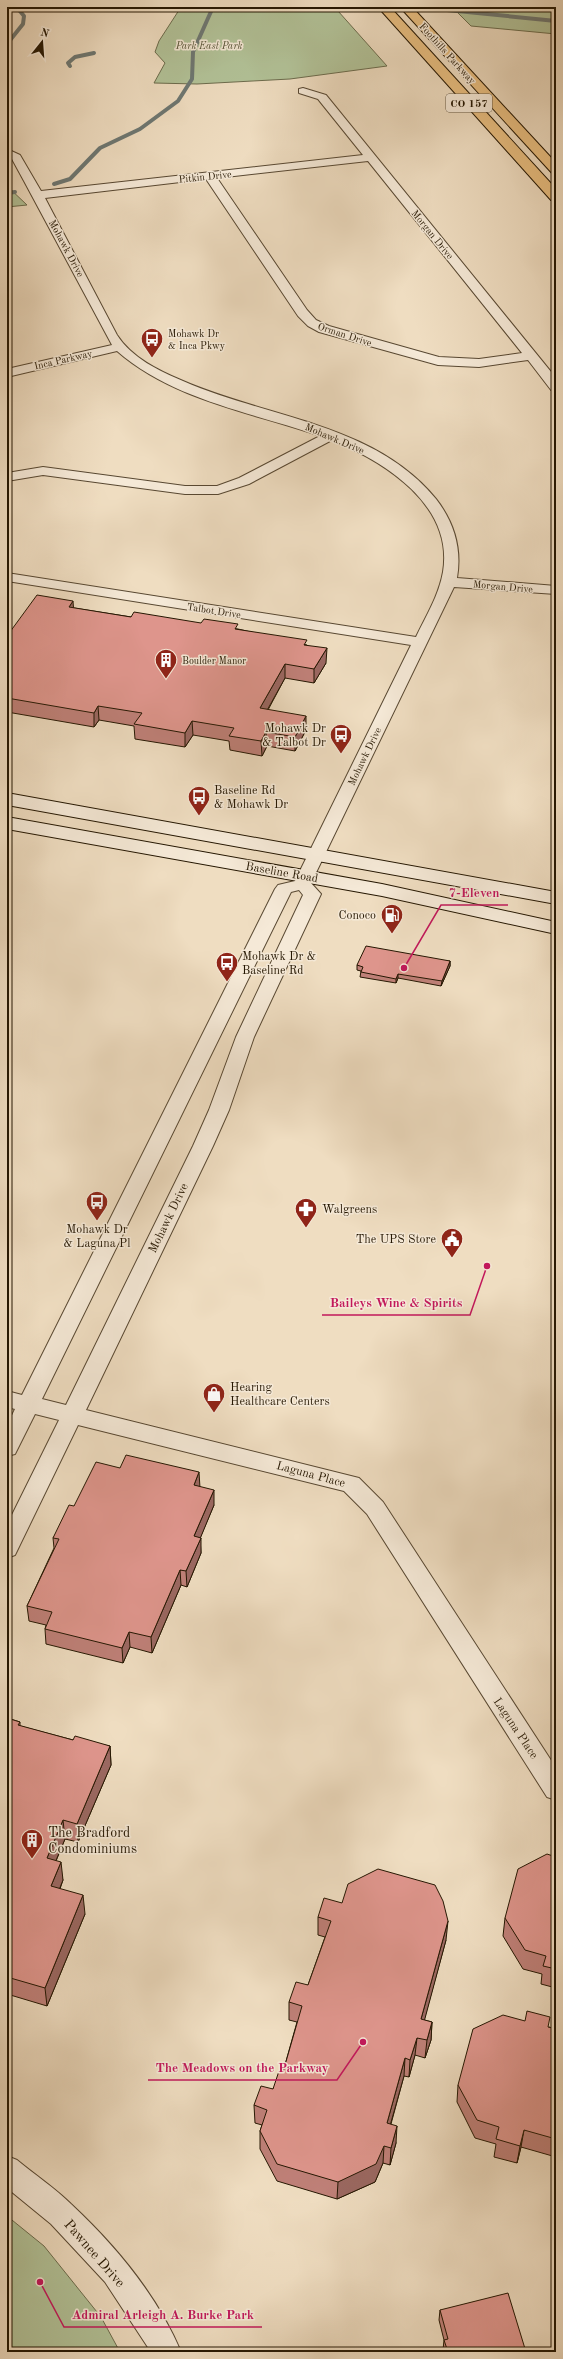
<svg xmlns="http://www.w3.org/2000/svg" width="563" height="2359" viewBox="0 0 563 2359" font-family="'Old Standard TT',serif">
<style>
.green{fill:#b2c298;stroke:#6c6c4d}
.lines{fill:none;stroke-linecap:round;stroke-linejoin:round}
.stream{stroke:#6e7873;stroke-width:4}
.street-casing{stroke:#584832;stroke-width:2}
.secondary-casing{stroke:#251702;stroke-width:2}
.highway-casing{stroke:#251702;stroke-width:2}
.street{fill:#f5e9d7;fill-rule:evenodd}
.secondary{fill:#f5e9d7;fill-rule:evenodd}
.highway{fill:#e8be80;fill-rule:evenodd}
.wall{fill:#bf8078;stroke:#251702}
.shaded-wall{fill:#9b6862;stroke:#251702}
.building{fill:#de958c;stroke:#251702}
.labels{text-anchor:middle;stroke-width:3;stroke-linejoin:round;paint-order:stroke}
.far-park-label{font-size:10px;font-style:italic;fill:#565336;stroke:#f5e9d7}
.far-street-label{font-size:10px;fill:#251702;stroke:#f5e9d7}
.far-poi-label{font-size:10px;fill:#251702;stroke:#f5e9d7;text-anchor:start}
.shield{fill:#f5e9d7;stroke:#635642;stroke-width:1}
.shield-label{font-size:11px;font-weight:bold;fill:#251702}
.poi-label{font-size:12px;fill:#251702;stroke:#f5e9d7;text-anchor:start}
.street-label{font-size:12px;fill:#251702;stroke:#f5e9d7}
.near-poi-label{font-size:14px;fill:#251702;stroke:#f5e9d7;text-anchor:start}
.near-street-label{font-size:14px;fill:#251702;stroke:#f5e9d7}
.leader{fill:none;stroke:#c2185b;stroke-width:1.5}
.callout-dot{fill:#c2185b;stroke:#f5e9d7;stroke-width:1.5}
.callout-label{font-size:13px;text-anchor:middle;font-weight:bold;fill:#c2185b;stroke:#f5e9d7;stroke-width:3;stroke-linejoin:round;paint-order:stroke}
</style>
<rect width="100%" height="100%" fill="#efddc1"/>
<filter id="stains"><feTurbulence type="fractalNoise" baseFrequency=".005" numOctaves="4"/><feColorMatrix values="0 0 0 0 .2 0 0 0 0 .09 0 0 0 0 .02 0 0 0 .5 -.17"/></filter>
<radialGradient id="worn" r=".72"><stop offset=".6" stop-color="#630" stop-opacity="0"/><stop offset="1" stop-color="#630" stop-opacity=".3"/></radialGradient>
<g class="green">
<polygon points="181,7 313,7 338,11 387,66 290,79 197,84 154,83 165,63 155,52 159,41"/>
<polygon points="452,7 556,9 556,34 471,26"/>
<polygon points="7,186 27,205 7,207"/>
<polygon points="7,2216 44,2246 101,2317 120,2352 7,2352"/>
</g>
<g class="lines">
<g class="stream">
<polyline points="447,10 556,21"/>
<polyline points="7,44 23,24 24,16 19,10 21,7"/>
<polyline points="70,66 68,63 75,57 94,53"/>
<polyline points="54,184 70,179 100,148 140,129 178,101 192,79 193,52 213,7"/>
<polyline points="7,193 15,192"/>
</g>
<g class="street-casing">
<g id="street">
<path d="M303,88L326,95L556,378V391L551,390L528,360L479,367L438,365L319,332L308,326L298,316L206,179L45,198L117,335C132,358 159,371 183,381C267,418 374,423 436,499C454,522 462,549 457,578L556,586V594L454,587L311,883L321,894L254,1037L229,1110L213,1146L86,1410L359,1478L383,1502L556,1768V1800L547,1797L367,1514L344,1491L78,1425L15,1555L7,1558V1525L59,1420L35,1414L15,1454L7,1456V1426L15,1409L7,1407V1391L22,1395L275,889L278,885L295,881L411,645L7,581V573L416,637C426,616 439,595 443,572C454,505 385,462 332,440L249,484L218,494H185L43,475L7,481V473L43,467L185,486H217L239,478L320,436C251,412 173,400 117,351L7,377V369L112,345L24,181L12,159L7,157V149L20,155L41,191L363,155L318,99L299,93V89ZM368,161L522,353L479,359L439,357L329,326L316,320L307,310L217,178ZM299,890L303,895L236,1037L209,1110L193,1146L66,1405L42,1399L291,892Z"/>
<path d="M7,2156L17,2160C35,2175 55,2188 71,2204C115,2245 158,2297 181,2352H151L105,2282L51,2224L7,2188Z"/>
</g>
</g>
<g class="secondary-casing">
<g id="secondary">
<polygon points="7,793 556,892 556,904 7,805"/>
<polygon points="7,817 382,884 556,922 556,934 382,896 7,829"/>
</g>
</g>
<g class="highway-casing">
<g id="highway">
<polygon points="378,7 390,7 556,189 556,201 551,200"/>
<polygon points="400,7 412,7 556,163 556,174 552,173"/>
</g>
</g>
<use href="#street" class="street"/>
<use href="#secondary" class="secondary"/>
<use href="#highway" class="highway"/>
</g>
<g class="wall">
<polygon points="74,608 131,617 238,629 307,645 326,663 314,683 285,678 268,710 306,730 295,751 267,746 262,756 230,750 229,741 193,735 185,747 135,739 134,726 99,720 94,727 7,712 7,636"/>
<polygon points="450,961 450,966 441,986 398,978 396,983 360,977 361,971 357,970 357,965"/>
<polygon points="200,1487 214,1505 200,1538 201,1553 187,1587 181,1585 152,1653 130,1647 123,1663 46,1644 45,1629 46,1625 29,1621 27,1606 54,1548 53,1538 74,1506"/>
<polygon points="7,1718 20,1722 20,1726 73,1740 110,1746 111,1765 78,1842 65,1839 56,1861 63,1880 60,1889 85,1914 47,2006 7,1994"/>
<polygon points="556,1857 556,1988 541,1984 542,1974 523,1969 503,1936 505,1918"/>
<polygon points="318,1917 446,1940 424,2020 432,2022 431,2040 425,2058 415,2055 409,2077 404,2076 391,2124 396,2143 390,2165 383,2163 375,2182 337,2199 277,2181 260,2149 260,2131 262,2125 255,2123 254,2105 273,2089 283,2072 297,2022 289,2020 289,2002 308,1985 325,1937 318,1935"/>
<polygon points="549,2027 556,2029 556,2157 521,2147 517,2163 494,2157 496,2144 475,2138 457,2102 458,2085"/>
<polygon points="440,2310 526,2352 444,2352 443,2350 444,2340 439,2320"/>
</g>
<g class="shaded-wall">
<polygon points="73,601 74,615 69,607"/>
<polygon points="327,648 326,663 314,683 314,669"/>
<polygon points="285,664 285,678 260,723 260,708"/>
<polygon points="98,706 99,720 94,727 94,713"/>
<polygon points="306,716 306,730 295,751 295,737"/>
<polygon points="192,721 193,735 185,747 185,733"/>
<polygon points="266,732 267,746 262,756 261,741"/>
<polygon points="450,961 450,966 441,986 442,981"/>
<polygon points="398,974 398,978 396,983 396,979"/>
<polygon points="199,1472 200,1488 194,1485"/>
<polygon points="214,1490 214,1505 195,1551 194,1536"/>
<polygon points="201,1538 201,1553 187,1587 186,1571"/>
<polygon points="180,1570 181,1585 152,1653 151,1637"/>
<polygon points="129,1632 130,1647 123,1663 122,1648"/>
<polygon points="110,1746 111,1765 78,1842 77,1824"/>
<polygon points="63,1820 65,1839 49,1877 47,1858"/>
<polygon points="61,1862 63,1880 53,1905 51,1886"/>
<polygon points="83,1895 85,1914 47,2006 45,1988"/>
<polygon points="448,1921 446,1940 420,2037 421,2019"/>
<polygon points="432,2022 431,2040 425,2058 427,2040"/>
<polygon points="417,2038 415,2055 409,2077 410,2060"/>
<polygon points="405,2058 404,2076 386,2140 387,2123"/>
<polygon points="397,2126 396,2143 390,2165 391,2148"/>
<polygon points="524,2130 521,2147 517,2163 520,2146"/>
<polygon points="384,2146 383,2163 375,2182 337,2199 338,2182"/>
</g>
<g class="building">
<polygon points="37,595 73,601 69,607 131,617 134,612 201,623 204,619 238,624 235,629 307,640 304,645 327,648 314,669 285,664 260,708 306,716 295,737 266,732 261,741 229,736 234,728 192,721 185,733 134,724 142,713 98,706 94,713 7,698 7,636"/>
<polygon points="366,946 450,961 442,981 398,974 396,979 361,972 363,967 357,965"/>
<polygon points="126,1455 199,1472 194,1485 214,1490 194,1536 201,1538 186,1571 180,1570 151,1637 129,1632 122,1648 45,1629 52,1612 27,1606 59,1539 53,1538 69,1505 74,1506 96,1462 120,1468"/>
<polygon points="7,1718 20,1722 18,1725 73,1740 75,1736 110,1746 77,1824 63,1820 47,1858 61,1862 51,1886 83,1895 45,1988 7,1977"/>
<polygon points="547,1854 556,1857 556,1969 543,1966 546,1956 525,1950 505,1918 518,1869"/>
<polygon points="378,1869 435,1885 443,1901 448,1921 421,2019 432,2022 427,2040 417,2038 410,2060 405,2058 387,2123 397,2126 391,2148 384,2146 376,2164 338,2182 277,2164 260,2131 267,2110 254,2105 261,2086 273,2089 279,2071 283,2072 302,2006 289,2002 296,1982 308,1985 331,1921 318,1917 324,1898 342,1903 348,1884"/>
<polygon points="527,2011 550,2017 548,2027 556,2029 556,2139 524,2130 520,2146 496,2139 499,2127 477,2120 458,2085 473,2029 503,2015 525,2021"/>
<polygon points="508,2293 526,2352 448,2352 444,2340 448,2339 440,2310"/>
</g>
<defs>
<g id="bus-pin" transform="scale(1.15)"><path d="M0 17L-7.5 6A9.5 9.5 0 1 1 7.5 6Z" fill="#8f2418" stroke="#f5e9d7"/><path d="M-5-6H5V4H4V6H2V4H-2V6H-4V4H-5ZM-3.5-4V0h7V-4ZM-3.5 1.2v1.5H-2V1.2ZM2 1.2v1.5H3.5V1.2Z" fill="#fff"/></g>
<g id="building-pin" transform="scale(1.15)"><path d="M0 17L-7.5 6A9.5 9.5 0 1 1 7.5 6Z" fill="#8f2418" stroke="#f5e9d7"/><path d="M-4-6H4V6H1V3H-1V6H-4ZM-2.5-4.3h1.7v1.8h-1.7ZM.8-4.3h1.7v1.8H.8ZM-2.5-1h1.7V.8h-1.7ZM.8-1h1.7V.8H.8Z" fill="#fff"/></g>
<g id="fuel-pin" transform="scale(1.15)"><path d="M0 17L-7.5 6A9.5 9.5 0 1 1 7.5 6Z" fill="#8f2418" stroke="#f5e9d7"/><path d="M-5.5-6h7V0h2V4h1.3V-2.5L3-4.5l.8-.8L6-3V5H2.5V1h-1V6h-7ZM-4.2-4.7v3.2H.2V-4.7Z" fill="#fff"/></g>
<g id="pharmacy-pin" transform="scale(1.15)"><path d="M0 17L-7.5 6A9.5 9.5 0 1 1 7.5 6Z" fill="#8f2418" stroke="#f5e9d7"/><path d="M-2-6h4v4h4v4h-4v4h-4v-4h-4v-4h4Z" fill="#fff"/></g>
<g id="civic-pin" transform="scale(1.15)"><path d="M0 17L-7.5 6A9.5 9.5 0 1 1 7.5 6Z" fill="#8f2418" stroke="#f5e9d7"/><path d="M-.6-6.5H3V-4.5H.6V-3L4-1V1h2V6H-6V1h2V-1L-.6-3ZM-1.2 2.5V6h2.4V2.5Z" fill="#fff"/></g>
<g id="shop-pin" transform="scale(1.15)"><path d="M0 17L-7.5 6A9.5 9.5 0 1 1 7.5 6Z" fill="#8f2418" stroke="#f5e9d7"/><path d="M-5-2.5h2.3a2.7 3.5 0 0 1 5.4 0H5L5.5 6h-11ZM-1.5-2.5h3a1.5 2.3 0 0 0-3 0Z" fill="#fff"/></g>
</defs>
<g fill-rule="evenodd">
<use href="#bus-pin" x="152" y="339"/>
<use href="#building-pin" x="166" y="660"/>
<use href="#bus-pin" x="341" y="735"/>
<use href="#bus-pin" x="199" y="797"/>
<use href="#fuel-pin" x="392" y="915"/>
<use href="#bus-pin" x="227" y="963"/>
<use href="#bus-pin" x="97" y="1202"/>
<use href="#pharmacy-pin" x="306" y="1209"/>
<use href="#civic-pin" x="452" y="1239"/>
<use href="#shop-pin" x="214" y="1394"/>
<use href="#building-pin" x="32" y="1840"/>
</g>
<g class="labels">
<g class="far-park-label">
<text x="209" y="49">Park East Park</text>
</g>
<g class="far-street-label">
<text transform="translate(448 53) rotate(48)" y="4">Foothills Parkway</text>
<text transform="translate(205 176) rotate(-6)" y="4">Pitkin Drive</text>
<text transform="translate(433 234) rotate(51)" y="4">Morgan Drive</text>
<text transform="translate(67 248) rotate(62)" y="4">Mohawk Drive</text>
<text transform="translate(345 334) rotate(18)" y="4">Orman Drive</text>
<text transform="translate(63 359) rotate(-13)" y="4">Inca Parkway</text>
<text transform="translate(335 438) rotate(23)" y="4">Mohawk Drive</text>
<text transform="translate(503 586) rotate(5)" y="4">Morgan Drive</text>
<text transform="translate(214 610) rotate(9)" y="4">Talbot Drive</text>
<text transform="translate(364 756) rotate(-64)" y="4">Mohawk Drive</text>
</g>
<g class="far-poi-label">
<text x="168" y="337">Mohawk Dr<tspan x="168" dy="12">&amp; Inca Pkwy</tspan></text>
<text x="182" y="664">Boulder Manor</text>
</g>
<rect class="shield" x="446" y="94" width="46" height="18" rx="3"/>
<g class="shield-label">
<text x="469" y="107">CO 157</text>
</g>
<g class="poi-label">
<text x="326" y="732" text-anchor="end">Mohawk Dr<tspan x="326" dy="14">&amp; Talbot Dr</tspan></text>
<text x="214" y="794">Baseline Rd<tspan x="214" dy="14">&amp; Mohawk Dr</tspan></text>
<text x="376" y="919" text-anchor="end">Conoco</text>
<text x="242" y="960">Mohawk Dr &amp;<tspan x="242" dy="14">Baseline Rd</tspan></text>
<text x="322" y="1213">Walgreens</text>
<text x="97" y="1233" text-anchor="middle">Mohawk Dr<tspan x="97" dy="14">&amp; Laguna Pl</tspan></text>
<text x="436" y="1243" text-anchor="end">The UPS Store</text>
<text x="230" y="1391">Hearing<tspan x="230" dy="14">Healthcare Centers</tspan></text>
</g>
<g class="street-label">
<text transform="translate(282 872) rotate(10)" y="4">Baseline Road</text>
<text transform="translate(168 1218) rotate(-64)" y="4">Mohawk Drive</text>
<text transform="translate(311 1474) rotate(15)" y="4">Laguna Place</text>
<text transform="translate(516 1728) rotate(56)" y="4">Laguna Place</text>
</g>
<g class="near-poi-label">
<text x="48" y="1837">The Bradford<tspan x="48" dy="16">Condominiums</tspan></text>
</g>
<g class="near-street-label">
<text transform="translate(95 2253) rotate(49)" y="5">Pawnee Drive</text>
</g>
</g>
<path class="leader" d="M404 968L441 905H508M487 1266L470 1315H322M363 2042L337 2080H148M40 2282L64 2327H262"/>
<g class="callout-dot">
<circle cx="404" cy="968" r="4"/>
<circle cx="487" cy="1266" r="4"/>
<circle cx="363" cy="2042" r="4"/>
<circle cx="40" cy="2282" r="4"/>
</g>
<g class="callout-label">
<text x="474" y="897">7-Eleven</text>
<text x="396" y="1307">Baileys Wine &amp; Spirits</text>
<text x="242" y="2072">The Meadows on the Parkway</text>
<text x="163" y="2319">Admiral Arleigh A. Burke Park</text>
</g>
<rect width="563" height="2359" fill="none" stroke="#efddc1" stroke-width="24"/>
<rect x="8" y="8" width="547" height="2343" fill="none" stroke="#251702" stroke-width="2"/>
<rect x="12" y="12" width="539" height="2335" fill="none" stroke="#251702"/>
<g transform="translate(42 42) rotate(17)" stroke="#f5e9d7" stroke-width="3" paint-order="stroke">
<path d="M0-3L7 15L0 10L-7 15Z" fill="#251702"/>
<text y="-6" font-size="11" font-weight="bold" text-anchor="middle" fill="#251702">N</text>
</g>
<rect width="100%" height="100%" filter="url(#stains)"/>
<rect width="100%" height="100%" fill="url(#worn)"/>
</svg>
